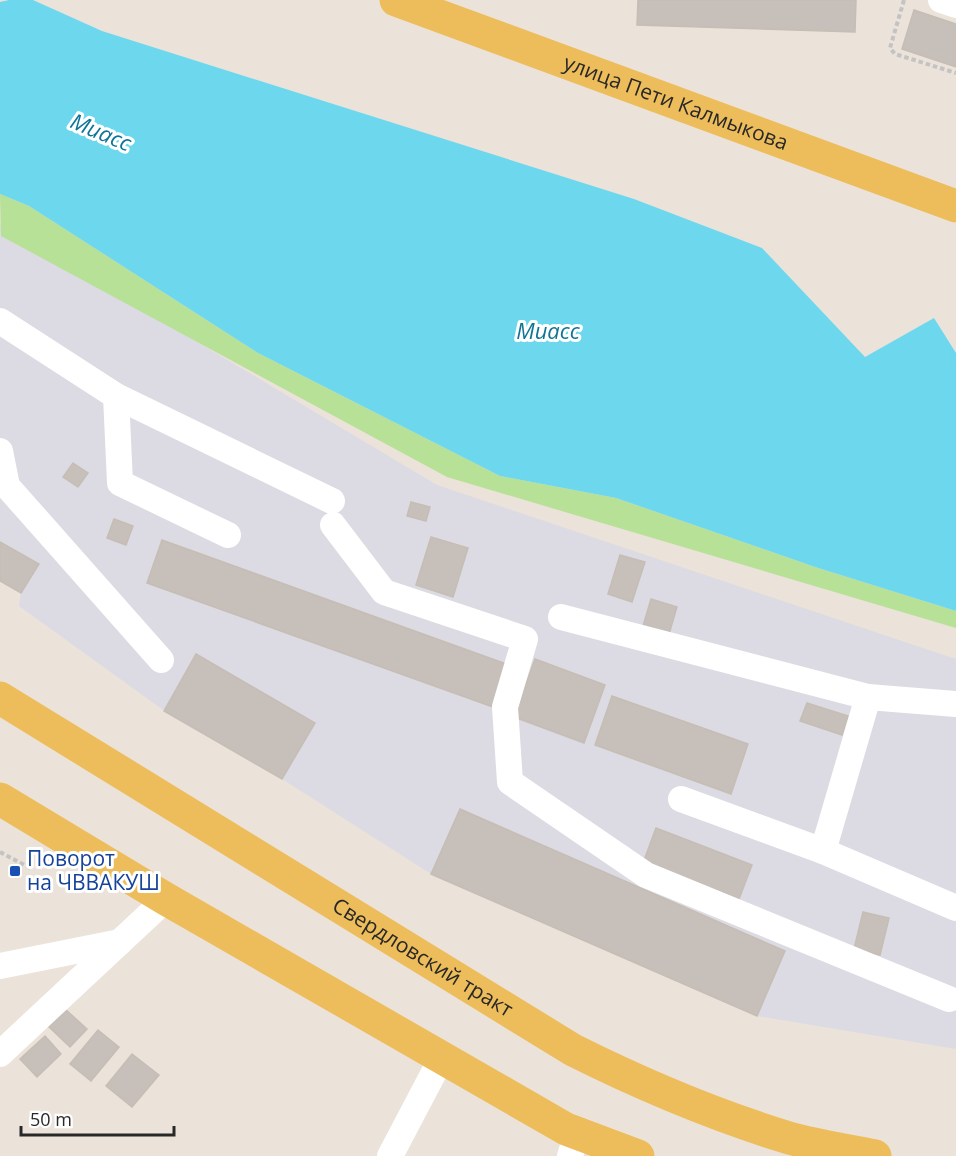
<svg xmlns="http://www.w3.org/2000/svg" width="956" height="1156" viewBox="0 0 956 1156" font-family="'Open Sans',sans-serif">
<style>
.industrial{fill:#dcdbe3}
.green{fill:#b7e196}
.water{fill:#6dd8ed}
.building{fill:#c6bfba;stroke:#c6bdb4;stroke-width:1.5}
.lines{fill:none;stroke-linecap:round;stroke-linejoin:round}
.path{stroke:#c3c3c3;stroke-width:4;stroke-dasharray:4.5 3;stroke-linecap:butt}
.minor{stroke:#fff;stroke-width:26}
.major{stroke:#eebd5b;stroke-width:33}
.transit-dot{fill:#1a4fb4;stroke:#fff;stroke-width:2}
.labels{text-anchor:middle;stroke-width:6;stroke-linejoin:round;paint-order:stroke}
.street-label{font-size:21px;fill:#282828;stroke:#fff}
.transit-label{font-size:21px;fill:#164399;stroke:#fff;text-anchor:start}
.water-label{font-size:22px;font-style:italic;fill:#0f7596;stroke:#fff}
</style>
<rect width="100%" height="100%" fill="#ebe2da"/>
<polygon class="industrial" points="0,224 437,485 956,659 956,1049 757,1016 431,874 282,779 159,707 19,606 21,593 0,581"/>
<polygon class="green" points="0,194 29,206 258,353 500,476 616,498 815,567 956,611 956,628 447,477 1,236"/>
<polygon class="water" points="9,0 33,0 102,31 634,199 762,248 865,357 934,318 956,353 956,611 815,567 616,498 500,476 258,353 29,206 0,194 0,2"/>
<g class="building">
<polygon points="638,0 856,0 855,32 637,25"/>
<polygon points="914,10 956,24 956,67 902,49"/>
<polygon points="73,463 88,473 78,487 63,477"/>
<polygon points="411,502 430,507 426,521 407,516"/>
<polygon points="114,519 133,526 126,545 107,538"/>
<polygon points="431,537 468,548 453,597 416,585"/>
<polygon points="162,540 509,665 493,707 147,583"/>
<polygon points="0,542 39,564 21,593 0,581"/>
<polygon points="620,555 645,562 632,602 608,594"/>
<polygon points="651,599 677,607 669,634 643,626"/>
<polygon points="196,654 315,723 282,779 164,711"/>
<polygon points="535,659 605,685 584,743 514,717"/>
<polygon points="612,696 748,744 731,794 595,745"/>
<polygon points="807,703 848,716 842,735 800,721"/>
<polygon points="460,809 785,951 757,1016 431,874"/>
<polygon points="656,828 752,865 739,899 643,863"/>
<polygon points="863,912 889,918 880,955 854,949"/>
<polygon points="65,1009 87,1029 70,1047 48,1026"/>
<polygon points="98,1030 119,1047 91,1081 70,1064"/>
<polygon points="45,1036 61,1054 37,1077 20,1059"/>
<polygon points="132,1054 159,1075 132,1107 106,1086"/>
</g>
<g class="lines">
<g class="path">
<polyline points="904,0 890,48 895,54 956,73"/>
<polyline points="0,852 30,868"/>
</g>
<g class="minor">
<polyline points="941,0 956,5"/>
<polyline points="0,321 116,396 332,501"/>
<polyline points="116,396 120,483 228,535"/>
<polyline points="0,451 7,486 161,660"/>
<polyline points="333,525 384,592 525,639 505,707 510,782 646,875 949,999"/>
<polyline points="561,617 868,697 956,704"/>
<polyline points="681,799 823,851 956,908"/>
<polyline points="823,851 868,697"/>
<polyline points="0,966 120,942"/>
<polyline points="0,1054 166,899"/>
<polyline points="390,1156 441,1059"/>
<polyline points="570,1156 577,1133"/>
</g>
<g class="major">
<path id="s1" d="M396,0L956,206"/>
<path id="s2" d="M0,698L573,1050C643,1085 714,1115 789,1138C817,1146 847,1150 875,1156"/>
<polyline points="0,799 166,899 566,1129 638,1156"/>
</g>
</g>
<rect class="transit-dot" x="9" y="865" width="12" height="12" rx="3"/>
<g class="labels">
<g class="street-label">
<text dy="7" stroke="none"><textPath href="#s1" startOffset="298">улица Пети Калмыкова</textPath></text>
<text dy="7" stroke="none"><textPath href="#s2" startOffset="496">Свердловский тракт</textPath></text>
</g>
<g class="transit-label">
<text x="27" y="866">Поворот<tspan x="27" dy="24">на ЧВВАКУШ</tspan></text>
</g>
<g class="water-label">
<text transform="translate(101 132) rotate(23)" y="8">Миасс</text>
<text x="548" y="339">Миасс</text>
</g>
</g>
<path d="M21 1126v9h153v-9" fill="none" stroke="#282828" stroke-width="3"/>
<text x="30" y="1126" font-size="18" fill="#282828" stroke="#ffffff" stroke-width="4.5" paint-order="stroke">50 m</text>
</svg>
